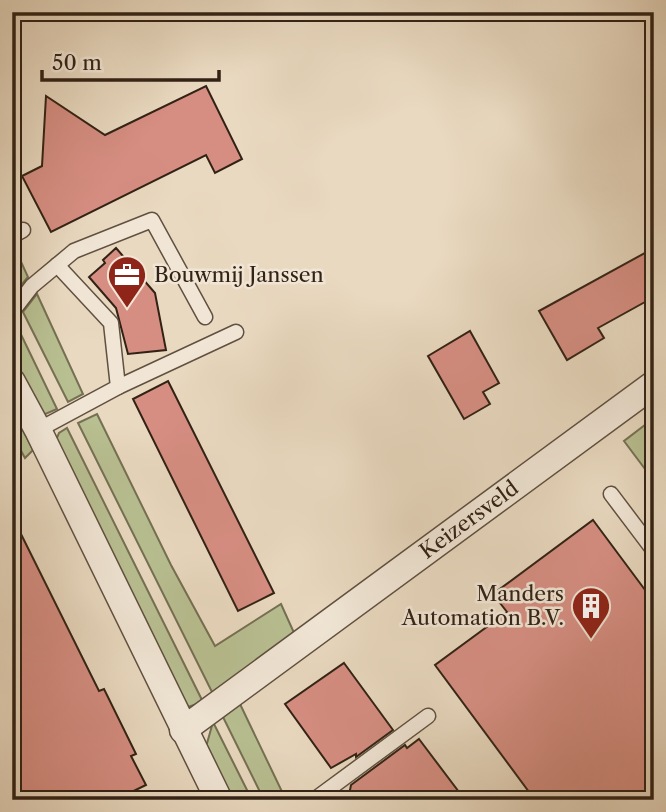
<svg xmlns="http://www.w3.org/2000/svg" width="666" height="812" viewBox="0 0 666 812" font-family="'Libre Caslon Text',serif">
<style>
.green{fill:#b8bf91;stroke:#757053;stroke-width:2}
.building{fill:#d68e82;stroke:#322215;stroke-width:2}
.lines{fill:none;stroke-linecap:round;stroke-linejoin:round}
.service-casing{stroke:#605040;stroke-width:17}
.minor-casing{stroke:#605040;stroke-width:29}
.service{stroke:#f1e6d6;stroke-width:14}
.minor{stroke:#f1e6d6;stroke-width:26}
.labels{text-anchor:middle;stroke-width:5;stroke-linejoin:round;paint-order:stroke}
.poi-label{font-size:21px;fill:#322215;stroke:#f1e6d6;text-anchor:start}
.street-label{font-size:21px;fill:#322215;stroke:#f1e6d6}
</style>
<rect width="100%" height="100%" fill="#e9d9c0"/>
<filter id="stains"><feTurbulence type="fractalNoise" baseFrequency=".00286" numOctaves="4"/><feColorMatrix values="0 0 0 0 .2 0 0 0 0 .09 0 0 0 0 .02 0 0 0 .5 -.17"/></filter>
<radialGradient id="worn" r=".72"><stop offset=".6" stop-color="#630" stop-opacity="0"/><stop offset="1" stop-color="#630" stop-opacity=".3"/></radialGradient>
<g class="green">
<polygon points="17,253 28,277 13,295 12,255"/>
<polygon points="37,294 83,394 68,402 23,312"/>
<polygon points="14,320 57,409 43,415 12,364 12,322"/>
<polygon points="12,408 33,450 25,458 14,438 12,438"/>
<polygon points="97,414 171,565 215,646 281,604 295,635 214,696 78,423"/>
<polygon points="654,418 654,481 624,441"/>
<polygon points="67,428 203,702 188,707 56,440 59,433"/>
<polygon points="240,704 286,800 264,800 223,717"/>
<polygon points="213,722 252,800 232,800 206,747"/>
</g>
<g class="building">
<polygon points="206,86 242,159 215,173 206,155 51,232 22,176 42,166 46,96 105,135"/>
<polygon points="116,248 155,293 166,350 128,354 116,308 89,277 105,263 103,260"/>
<polygon points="654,248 654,297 598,328 604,338 567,360 539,311"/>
<polygon points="470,331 499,383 483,392 490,404 464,419 428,356"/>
<polygon points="168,381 274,593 238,611 133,399"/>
<polygon points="12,516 99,691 104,689 136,754 131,756 146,785 115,800 12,800"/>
<polygon points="593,520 654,602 654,800 535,800 435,665 507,612 493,594"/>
<polygon points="344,663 393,730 356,757 356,754 331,768 285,704"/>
<polygon points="419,739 465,800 348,800 351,785 405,745 407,748"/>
</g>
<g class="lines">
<g class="service-casing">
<g id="service">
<polyline points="12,236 23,230"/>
<polyline points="12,312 32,286 74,251 152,220 205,317"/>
<polyline points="118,387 236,332"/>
<polyline points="38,430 118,387 111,323 57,265"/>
<polyline points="611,494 654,551"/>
<polyline points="314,800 428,716"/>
</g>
</g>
<g class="minor-casing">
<g id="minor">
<polyline points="12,382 38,430 219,800"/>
<path id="s1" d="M183,730L654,384"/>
</g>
</g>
<use href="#service" class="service"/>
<use href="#minor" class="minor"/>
</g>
<defs>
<g id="office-pin" transform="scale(2.0125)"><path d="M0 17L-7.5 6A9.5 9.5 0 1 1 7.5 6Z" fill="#8f2418" stroke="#f1e6d6"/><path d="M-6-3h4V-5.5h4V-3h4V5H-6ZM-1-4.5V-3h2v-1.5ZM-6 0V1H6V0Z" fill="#fff"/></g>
<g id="building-pin" transform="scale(2.0125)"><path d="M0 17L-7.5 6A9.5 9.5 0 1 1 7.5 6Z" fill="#8f2418" stroke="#f1e6d6"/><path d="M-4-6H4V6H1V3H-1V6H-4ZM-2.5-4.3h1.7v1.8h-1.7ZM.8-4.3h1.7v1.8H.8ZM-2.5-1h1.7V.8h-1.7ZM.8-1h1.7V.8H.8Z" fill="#fff"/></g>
</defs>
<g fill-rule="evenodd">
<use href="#office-pin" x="127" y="275"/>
<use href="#building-pin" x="591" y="606"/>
</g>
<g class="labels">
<g class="poi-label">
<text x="154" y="282">Bouwmij Janssen</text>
<text x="564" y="601" text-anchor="end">Manders<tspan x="564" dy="24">Automation B.V.</tspan></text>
</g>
<g class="street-label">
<text dy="7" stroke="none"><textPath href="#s1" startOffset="355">Keizersveld</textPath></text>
</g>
</g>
<rect width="666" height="812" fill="none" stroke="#e9d9c0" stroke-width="42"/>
<rect x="14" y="14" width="638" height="784" fill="none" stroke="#322215" stroke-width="3.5"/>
<rect x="21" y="21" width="624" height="770" fill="none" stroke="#322215" stroke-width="2"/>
<path d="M42 70v10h177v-10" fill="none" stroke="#322215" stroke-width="3.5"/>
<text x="52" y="70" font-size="21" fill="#322215" stroke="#f1e6d6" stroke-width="5" paint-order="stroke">50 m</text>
<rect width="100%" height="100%" filter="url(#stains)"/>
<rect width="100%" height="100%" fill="url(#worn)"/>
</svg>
